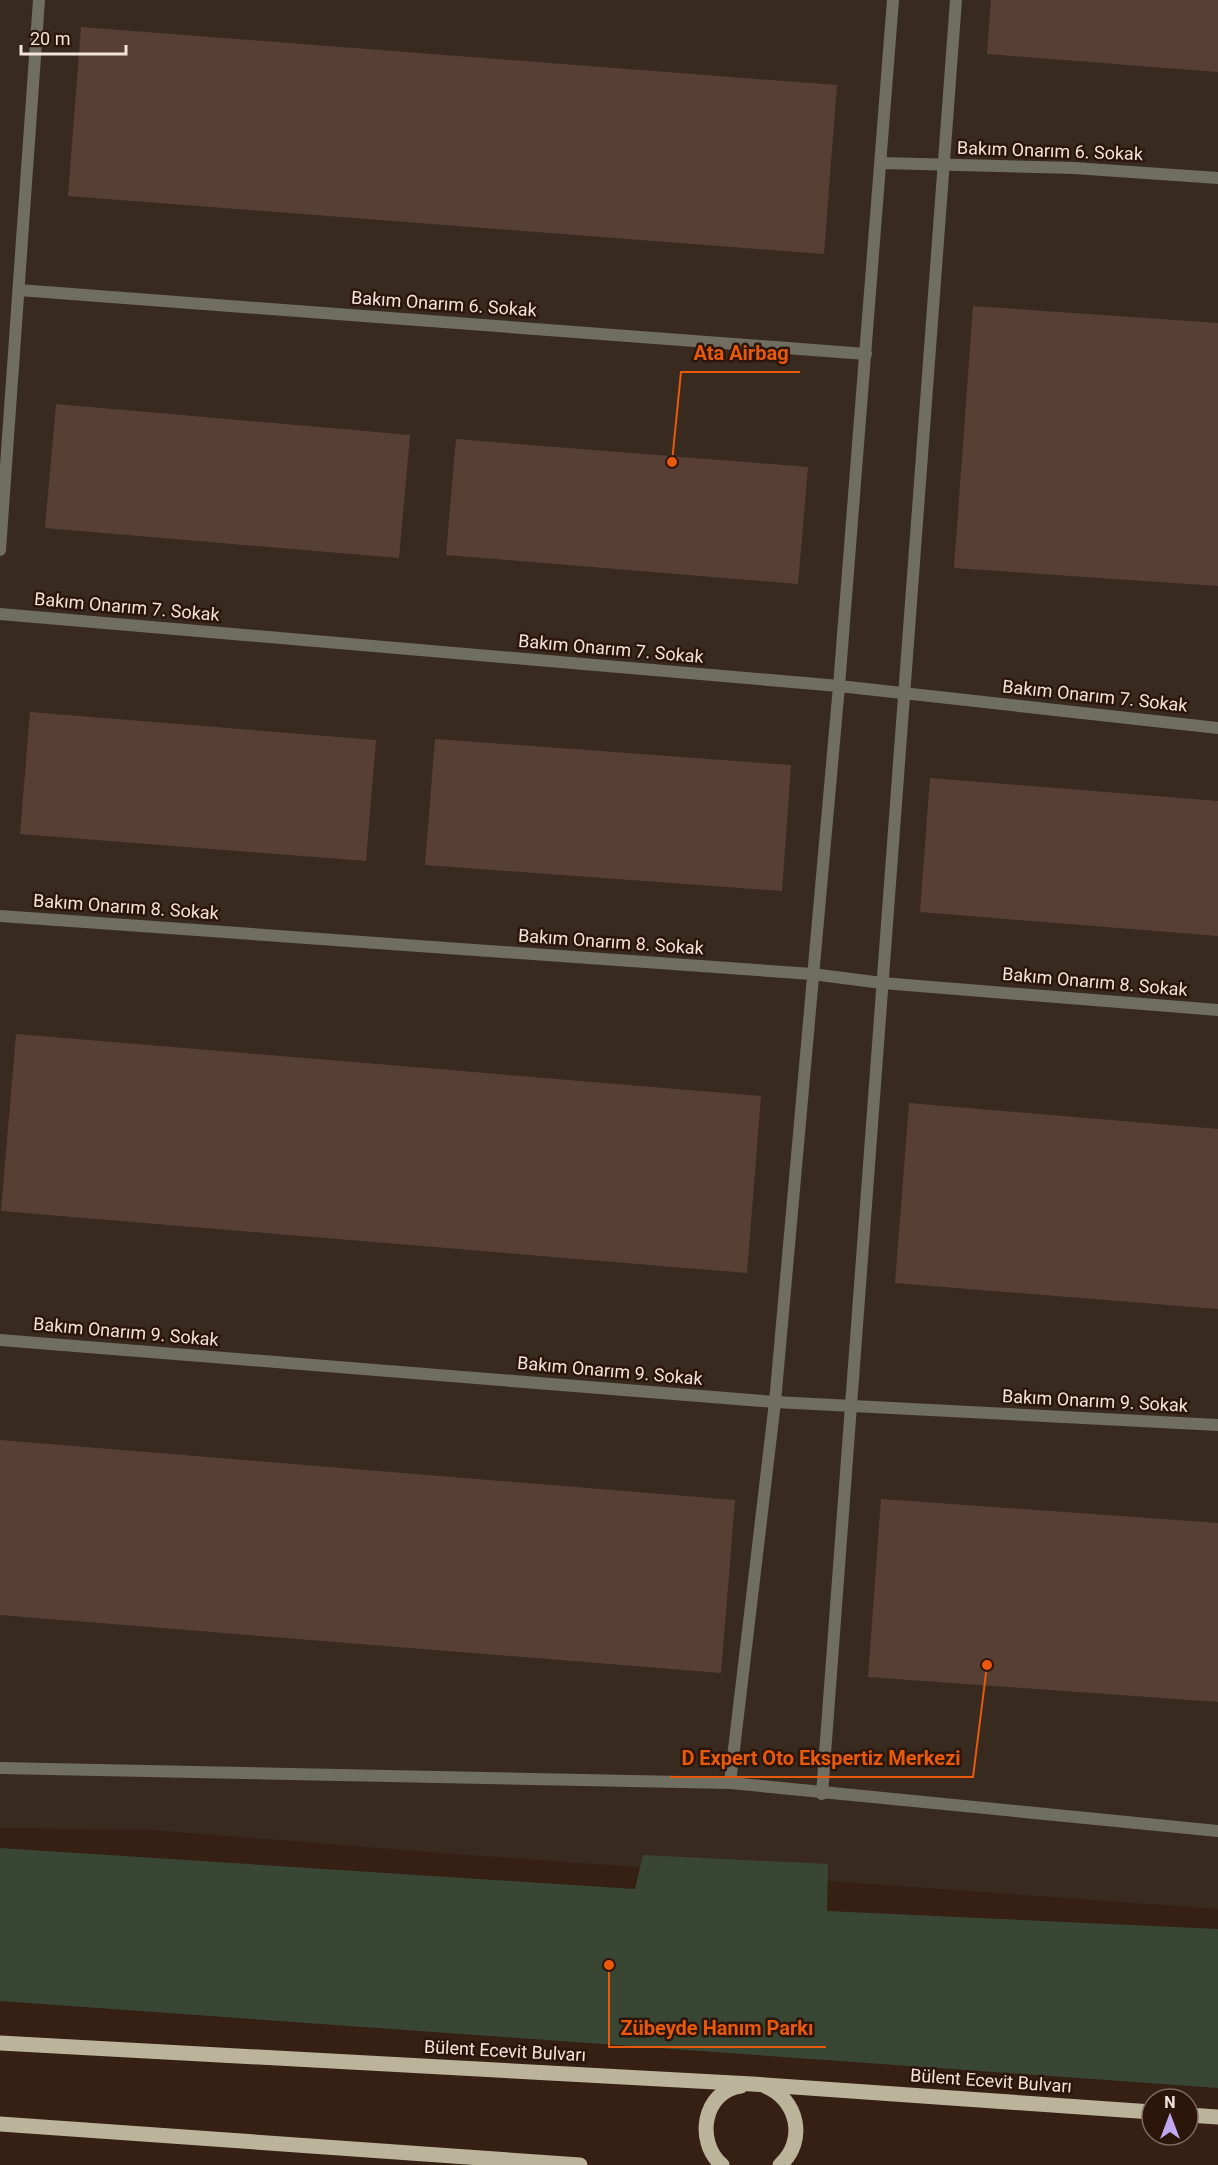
<svg xmlns="http://www.w3.org/2000/svg" width="1218" height="2165" viewBox="0 0 1218 2165" font-family="Roboto,sans-serif">
<style>
.industrial{fill:#392a1f}
.green{fill:#394633}
.building{fill:#583f33}
.lines{fill:none;stroke-linecap:round;stroke-linejoin:round}
.minor{stroke:#706d61;stroke-width:12}
.tertiary{stroke:#706d61;stroke-width:12}
.primary{stroke:#bbb49b;stroke-width:15}
.labels{text-anchor:middle;stroke-width:5;stroke-linejoin:round;paint-order:stroke}
.street-label{font-size:18px;fill:#f3e3db;stroke:#2c160a}
.leader{fill:none;stroke:#e8590c;stroke-width:2}
.callout-dot{fill:#e8590c;stroke:#2c160a;stroke-width:2}
.callout-label{font-size:20px;text-anchor:middle;font-weight:bold;fill:#e8590c;stroke:#2c160a;stroke-width:5;stroke-linejoin:round;paint-order:stroke}
</style>
<rect width="100%" height="100%" fill="#362014"/>
<polygon class="industrial" points="0,0 1218,0 1218,1909 441,1853 152,1830 0,1828"/>
<polygon class="green" points="0,1848 635,1889 643,1855 828,1864 827,1911 1218,1929 1218,2088 0,2001"/>
<g class="building">
<polygon points="991,0 1218,0 1218,72 987,54"/>
<polygon points="81,27 837,85 824,254 68,196"/>
<polygon points="973,306 1218,323 1218,586 954,568"/>
<polygon points="56,404 410,435 399,558 45,528"/>
<polygon points="456,439 808,467 798,584 446,555"/>
<polygon points="30,712 376,740 366,861 20,834"/>
<polygon points="435,739 791,765 782,891 425,865"/>
<polygon points="930,778 1218,801 1218,936 920,912"/>
<polygon points="16,1034 761,1096 747,1273 1,1211"/>
<polygon points="909,1103 1218,1129 1218,1309 895,1283"/>
<polygon points="0,1440 735,1500 721,1673 0,1615"/>
<polygon points="881,1499 1218,1523 1218,1702 868,1677"/>
</g>
<g class="lines">
<g class="minor">
<polyline points="881,163 1074,168 1218,178"/>
<polyline points="19,290 866,354"/>
<polyline points="0,614 839,686 1218,728"/>
<polyline points="0,916 812,974 882,983 1218,1010"/>
<polyline points="0,1340 775,1402 1218,1425"/>
</g>
<g class="tertiary">
<polyline points="0,550 39,0"/>
<polyline points="0,1768 730,1783 1218,1831"/>
<polyline points="730,1783 775,1402 839,686 893,0"/>
<polyline points="822,1794 956,0"/>
</g>
<g class="primary">
<polyline points="0,2043 752,2084 1152,2112"/>
<path d="M765,2086C798,2099 807,2141 780,2165"/>
<polyline points="1188,2115 1218,2117"/>
<polyline points="0,2124 580,2165"/>
<path d="M722,2165C695,2142 703,2091 741,2086"/>
</g>
</g>
<g class="labels">
<g class="street-label">
<text transform="translate(1050 151) rotate(2)" y="6">Bakım Onarım 6. Sokak</text>
<text transform="translate(444 304) rotate(4)" y="6">Bakım Onarım 6. Sokak</text>
<text transform="translate(127 607) rotate(5)" y="6">Bakım Onarım 7. Sokak</text>
<text transform="translate(611 649) rotate(5)" y="6">Bakım Onarım 7. Sokak</text>
<text transform="translate(1095 696) rotate(6)" y="6">Bakım Onarım 7. Sokak</text>
<text transform="translate(126 907) rotate(4)" y="6">Bakım Onarım 8. Sokak</text>
<text transform="translate(611 942) rotate(4)" y="6">Bakım Onarım 8. Sokak</text>
<text transform="translate(1095 982) rotate(5)" y="6">Bakım Onarım 8. Sokak</text>
<text transform="translate(126 1332) rotate(5)" y="6">Bakım Onarım 9. Sokak</text>
<text transform="translate(610 1371) rotate(5)" y="6">Bakım Onarım 9. Sokak</text>
<text transform="translate(1095 1401) rotate(3)" y="6">Bakım Onarım 9. Sokak</text>
<text transform="translate(505 2051) rotate(3)" y="6">Bülent Ecevit Bulvarı</text>
<text transform="translate(991 2081) rotate(4)" y="6">Bülent Ecevit Bulvarı</text>
</g>
</g>
<path class="leader" d="M672 462L681 372H800M987 1665L973 1777H670M609 1965L609 2047H826"/>
<g class="callout-dot">
<circle cx="672" cy="462" r="6"/>
<circle cx="987" cy="1665" r="6"/>
<circle cx="609" cy="1965" r="6"/>
</g>
<g class="callout-label">
<text x="741" y="360">Ata Airbag</text>
<text x="821" y="1765">D Expert Oto Ekspertiz Merkezi</text>
<text x="717" y="2035">Zübeyde Hanım Parkı</text>
</g>
<g transform="translate(1170 2117)"><circle r="28" fill="#2c160a" stroke="#7c685e" stroke-width="1.5"/>
<path d="M0-4.5L10 22L0 15L-10 22Z" fill="#c0a8f3"/>
<text y="-9" font-size="16" font-weight="bold" text-anchor="middle" fill="#f3e3db">N</text>
</g>
<path d="M21 45v9h105v-9" fill="none" stroke="#f3e3db" stroke-width="3"/>
<text x="30" y="45" font-size="18" fill="#f3e3db" stroke="#2c160a" stroke-width="4.5" paint-order="stroke">20 m</text>
</svg>
